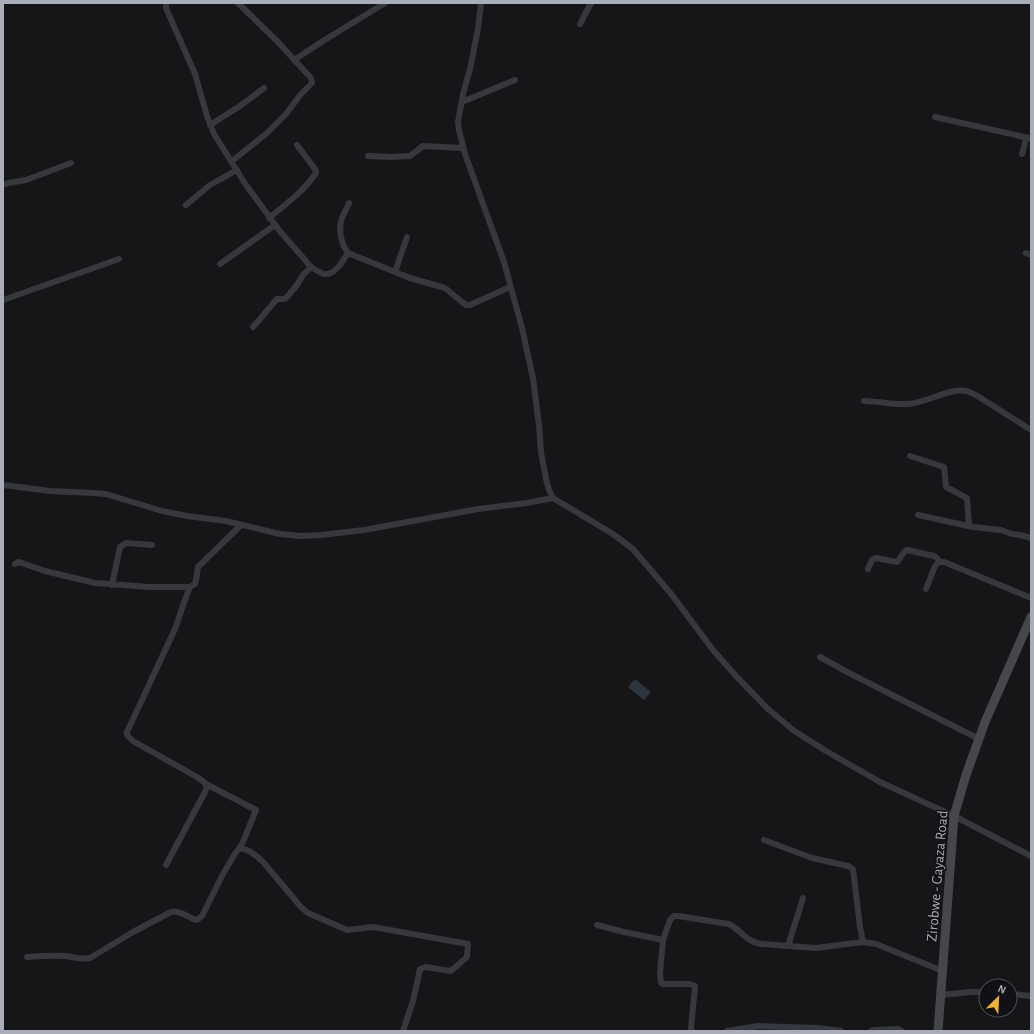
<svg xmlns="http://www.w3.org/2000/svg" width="1034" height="1034" viewBox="0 0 1034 1034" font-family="'Alegreya Sans',sans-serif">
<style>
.water{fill:#2c353c}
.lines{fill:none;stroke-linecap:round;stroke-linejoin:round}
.street{stroke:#37383d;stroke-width:6}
.secondary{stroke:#45474d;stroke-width:9}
.labels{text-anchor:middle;stroke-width:3;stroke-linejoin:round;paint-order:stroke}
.street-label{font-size:15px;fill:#a8adb8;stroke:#111113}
</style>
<rect width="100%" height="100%" fill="#161618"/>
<polygon class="water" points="635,679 651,692 644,700 628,687"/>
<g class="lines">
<g class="street">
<polyline points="166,3 166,8 195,74 207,116 214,134 246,185 279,230 311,267 323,274 328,274 333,272 340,265 348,253"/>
<polyline points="481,3 478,29 470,69 463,94 458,122 459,130 465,154 504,262 522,328 533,378 539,425 541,452 546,479 549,490 553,498 613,534 633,549 672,595 713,650 736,676 768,709 793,730 826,751 880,782 954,816 1031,856"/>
<polyline points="580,24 591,3"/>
<polyline points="294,60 323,41 385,3"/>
<polyline points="462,102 515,80"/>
<polyline points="935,117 1029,138"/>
<polyline points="210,125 240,106 264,88"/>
<polyline points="1022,154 1026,139 1029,138 1031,139"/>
<polyline points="368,156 391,157 410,156 423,146 463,148"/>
<polyline points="232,161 267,133 286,114 301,94 312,83 311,78 277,41 238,3"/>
<polyline points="3,185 8,183 26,180 71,163"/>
<path d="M349,203C347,208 344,213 342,218C338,229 341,244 348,253L410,278L445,288L462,302L466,305H470L510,287"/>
<polyline points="186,205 210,185 237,170"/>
<path d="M269,218C286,204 304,191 316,173L315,169L297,145"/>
<polyline points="1026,253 1031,255"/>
<polyline points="220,264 275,225"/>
<polyline points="395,272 407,237"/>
<polyline points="3,300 119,259"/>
<polyline points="253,327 277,299 285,299 287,297 297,285 303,275 311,267"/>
<path d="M864,401C878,401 892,405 907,404C925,404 950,387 967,391C970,392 973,394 976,395L1031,430"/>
<polyline points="910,456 944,467 946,487 967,498 969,526"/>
<polyline points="3,485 50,491 93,493 106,494 162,511 187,516 226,521 280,534 301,536 321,535 364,530 478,509 527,503 553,498"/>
<polyline points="918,515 973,527 1001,530 1012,534 1020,535 1031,538"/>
<path d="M15,564L18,562L22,563L45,571L95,583L149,587H190L195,584C197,578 197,572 198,567L241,525"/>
<path d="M868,569L872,560L876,558L897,562C901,558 902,552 907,550L934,556L937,558L939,562"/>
<polyline points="112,585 120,547 126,543 152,545"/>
<polyline points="926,589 935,566 939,562 944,562 1031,598"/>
<polyline points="820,657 849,673 979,739"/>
<polyline points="206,784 256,810 243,842 239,849"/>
<polyline points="764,840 812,858 848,866 853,869 860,927 863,942"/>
<path d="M166,865L205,792L207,786L204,782L197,777L133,741L127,735V732L175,629C180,615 184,601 190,587"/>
<path d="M597,925L624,932L663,940L670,920L674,916H678L729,924C742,931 745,941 761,944L816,948L863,942L876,944L943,971"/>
<polyline points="663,940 660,973 661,983 663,984 690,984 695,986 695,987 691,1028 692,1031"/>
<polyline points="788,946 803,898"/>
<path d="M27,957C39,956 53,955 65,956C74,957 81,960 90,958L133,932L171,912C181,910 188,918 197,920L202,916L223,874L236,852L239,849C247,847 258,857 264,863L301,907L308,913L347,930L373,927L468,944L467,957L451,971L426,967L420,969L413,1001L403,1031"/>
<polyline points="1010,994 1031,996"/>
<polyline points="941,995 971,992 986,992"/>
<polyline points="727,1031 758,1026 818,1028 841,1031"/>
<polyline points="871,1031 874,1030 898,1029 902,1031"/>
</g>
<polyline class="secondary" points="938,1031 954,816 966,775 985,722 1031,617"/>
</g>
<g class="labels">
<g class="street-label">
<text transform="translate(937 876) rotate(-85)" y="5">Zirobwe - Gayaza Road</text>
</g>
</g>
<rect width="1034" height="1034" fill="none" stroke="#a8adb8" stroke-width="8"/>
<g transform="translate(998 998) rotate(24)"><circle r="19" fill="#111113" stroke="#4d4f55"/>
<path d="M0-3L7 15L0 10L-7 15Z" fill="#f2b134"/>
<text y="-6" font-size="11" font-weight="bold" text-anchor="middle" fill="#a8adb8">N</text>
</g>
</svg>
